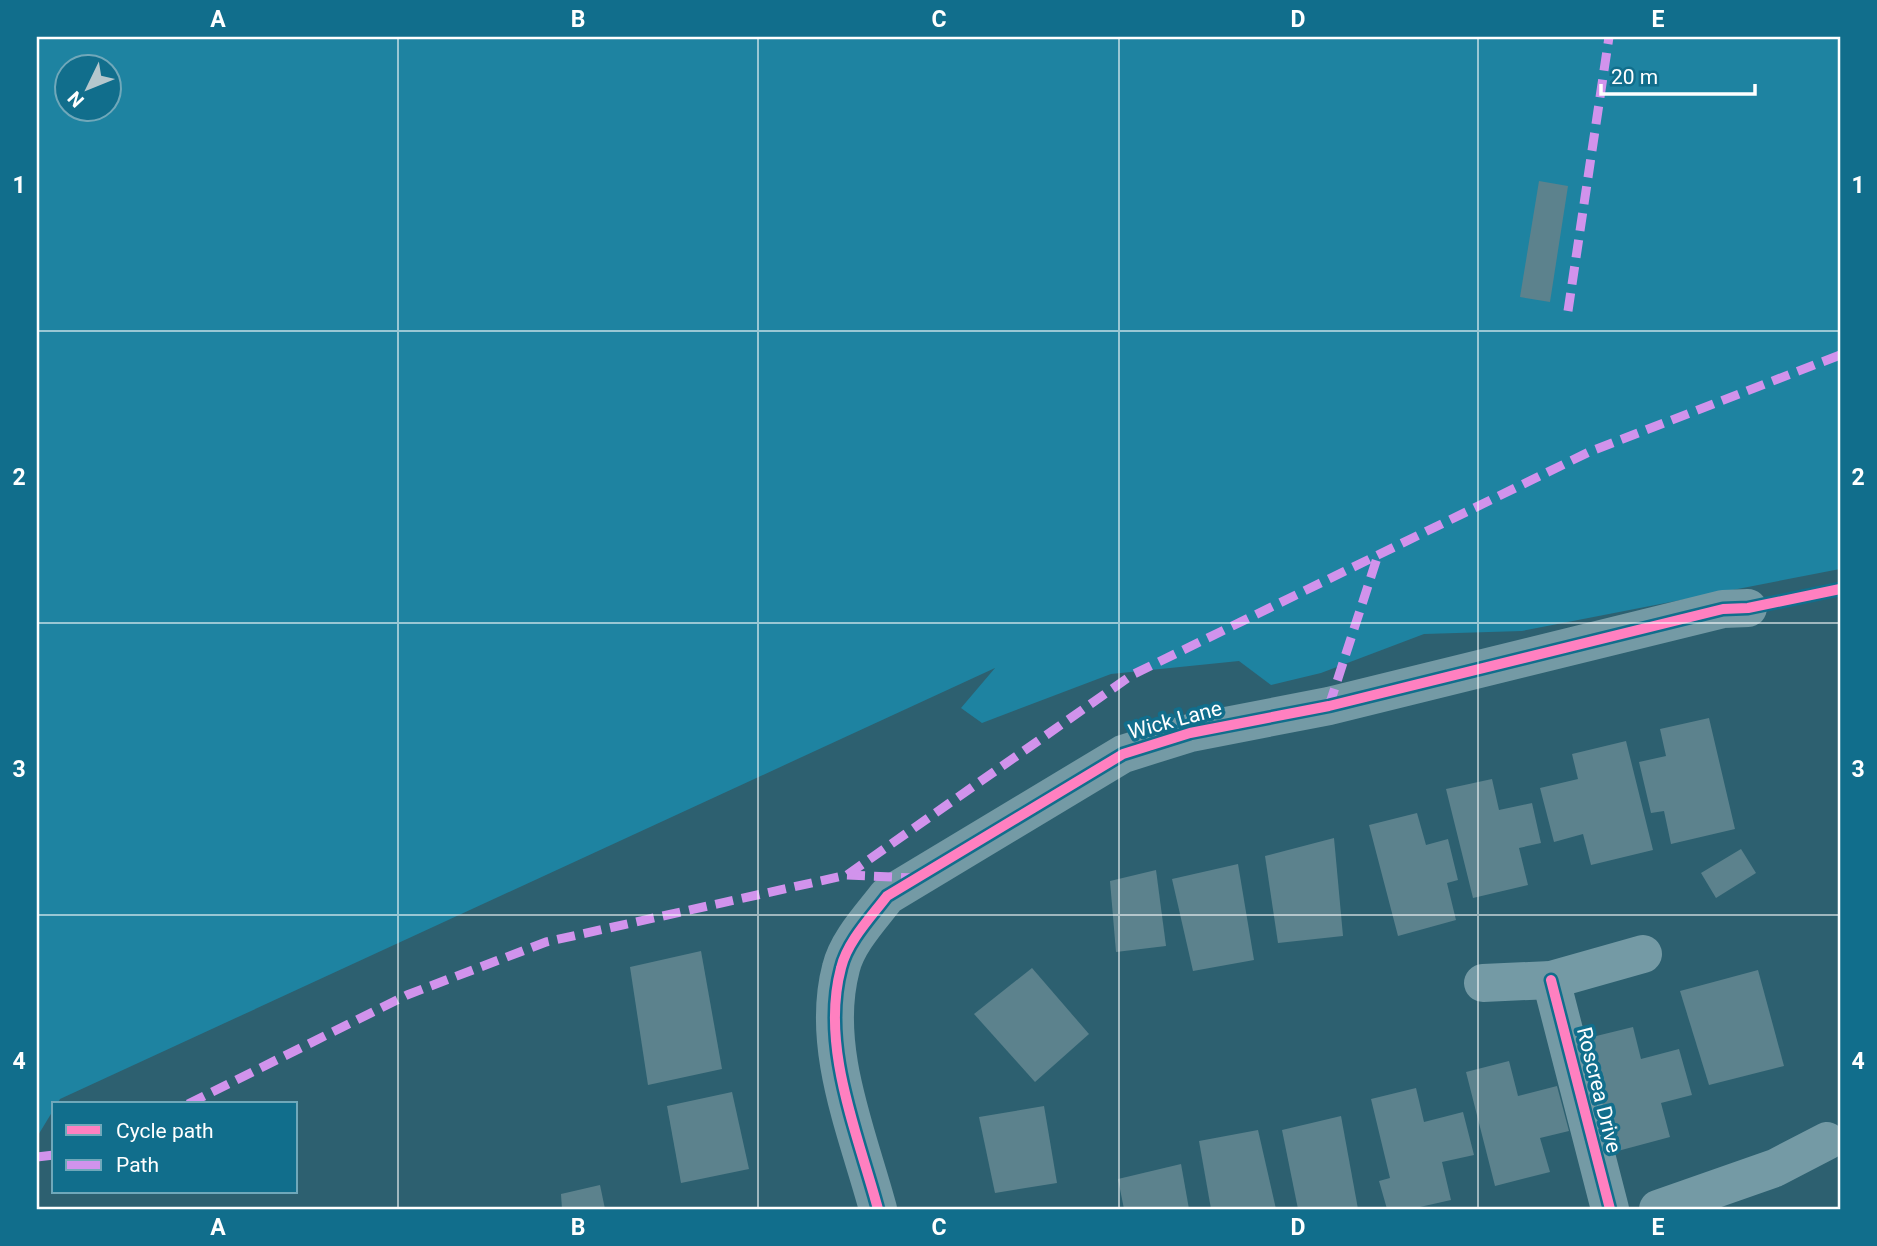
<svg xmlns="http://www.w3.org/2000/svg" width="1877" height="1246" viewBox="0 0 1877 1246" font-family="Roboto,sans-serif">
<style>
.green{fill:#1e83a1;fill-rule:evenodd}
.building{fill:#5c828d}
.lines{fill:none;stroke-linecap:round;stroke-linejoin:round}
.minor{stroke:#749aa5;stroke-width:38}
.quiet{stroke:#d193ec;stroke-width:9;stroke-dasharray:18 9;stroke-linecap:butt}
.cycleway-casing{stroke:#116e8c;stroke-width:15}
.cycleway{stroke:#ff80c0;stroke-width:10}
.grid{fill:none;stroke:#fff;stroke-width:2;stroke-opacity:0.55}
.labels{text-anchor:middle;stroke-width:7;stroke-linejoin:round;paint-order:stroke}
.street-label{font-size:21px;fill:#fff;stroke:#116e8c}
.neatline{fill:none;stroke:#fff;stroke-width:2.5}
.grid-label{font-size:23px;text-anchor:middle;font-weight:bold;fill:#fff}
</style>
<rect width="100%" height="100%" fill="#2d6070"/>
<path class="green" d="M37,37H1840V569L1522,631L1424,634L1321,673L1271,685L1239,661L1111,674L982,723L961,708L995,668L60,1099L37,1137ZM66,66H108V108H66Z"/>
<g class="building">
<polygon points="1539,181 1568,186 1550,302 1520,297"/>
<polygon points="1709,718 1735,829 1671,844 1664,811 1651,813 1639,762 1666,756 1660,729"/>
<polygon points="1626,741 1653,850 1591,865 1583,834 1554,842 1540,788 1578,779 1572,754"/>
<polygon points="1492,779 1499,810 1532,803 1541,843 1519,848 1528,885 1473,898 1446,789"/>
<polygon points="1417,813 1426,845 1448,839 1458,880 1447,883 1456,920 1398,936 1369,825"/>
<polygon points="1334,838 1343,936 1278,943 1265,856"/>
<polygon points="1741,849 1756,873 1716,898 1701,873"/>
<polygon points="1238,864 1254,960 1193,971 1172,879"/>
<polygon points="1156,870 1166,946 1116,952 1110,881"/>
<polygon points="701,951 722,1069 648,1085 630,967"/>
<polygon points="1032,968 1089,1034 1035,1082 974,1014"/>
<polygon points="1758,970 1784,1066 1709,1085 1680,991"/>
<polygon points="1633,1027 1641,1059 1679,1049 1692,1095 1661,1103 1670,1137 1614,1152 1584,1039"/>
<polygon points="1509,1061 1518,1096 1557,1086 1569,1131 1540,1138 1550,1172 1495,1186 1466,1072"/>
<polygon points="1416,1088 1424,1122 1463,1112 1474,1155 1442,1162 1451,1200 1411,1209 1387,1209 1379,1181 1390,1178 1371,1099"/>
<polygon points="732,1092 749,1169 681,1183 667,1106"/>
<polygon points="1044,1106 1057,1183 995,1193 979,1117"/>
<polygon points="1341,1116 1358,1209 1298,1209 1282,1130"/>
<polygon points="1258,1130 1276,1209 1211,1209 1199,1141"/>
<polygon points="1181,1164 1189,1209 1124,1209 1118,1179"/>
<polygon points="600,1185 605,1209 562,1209 561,1194"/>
</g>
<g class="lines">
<g class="minor">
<polyline points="1551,980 1610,1209"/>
<polyline points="1483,983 1551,980 1643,954"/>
<path d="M878,1209C858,1134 820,1047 841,968C847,942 871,917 887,896L1123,754L1190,733L1329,706L1723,609L1748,608"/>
<polyline points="1658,1209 1775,1168 1827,1141"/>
</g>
<g class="quiet">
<polyline points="1568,311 1609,37"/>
<polyline points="1329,706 1378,555"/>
<polyline points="847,875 914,878"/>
<polyline points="188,1104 407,995 546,942 847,875 1132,675 1589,452 1840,355"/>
<polyline points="37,1157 54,1155"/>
</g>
<g class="cycleway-casing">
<g id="cycleway">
<polyline points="1551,980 1610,1209"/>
<path d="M878,1209C858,1134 820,1047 841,968C847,942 871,917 887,896L1123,754L1190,733L1329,706L1723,609L1748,608L1840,589"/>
</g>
</g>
<use href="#cycleway" class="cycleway"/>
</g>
<path class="grid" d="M398,37V1209M758,37V1209M1119,37V1209M1478,37V1209M37,331H1840M37,623H1840M37,915H1840"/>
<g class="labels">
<g class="street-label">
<text transform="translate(1175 720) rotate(-15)" y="7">Wick Lane</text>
<text transform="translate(1599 1090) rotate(76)" y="7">Roscrea Drive</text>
</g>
</g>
<rect width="1877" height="1246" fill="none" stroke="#116e8c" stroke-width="77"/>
<rect x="52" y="1102" width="245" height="91" fill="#116e8c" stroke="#70a8ba" stroke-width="2"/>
<rect x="66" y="1125" width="35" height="10" fill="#ff80c0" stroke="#70a8ba" stroke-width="2"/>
<text x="116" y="1138" font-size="21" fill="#ffffff">Cycle path</text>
<rect x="66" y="1160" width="35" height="10" fill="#d193ec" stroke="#70a8ba" stroke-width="2"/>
<text x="116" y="1172" font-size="21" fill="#ffffff">Path</text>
<g transform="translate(88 88) rotate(227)"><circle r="33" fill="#116e8c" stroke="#70a8ba" stroke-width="2"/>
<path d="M0-5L12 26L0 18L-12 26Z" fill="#b6c7cd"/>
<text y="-10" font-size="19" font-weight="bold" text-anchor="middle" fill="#ffffff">N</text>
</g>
<path d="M1601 84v10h154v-10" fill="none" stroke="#ffffff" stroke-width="3.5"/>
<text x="1611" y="84" font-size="21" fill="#ffffff" stroke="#116e8c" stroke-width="5" paint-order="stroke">20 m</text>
<rect x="38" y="38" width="1801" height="1170" class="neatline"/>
<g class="grid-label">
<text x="218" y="27">A</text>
<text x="578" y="27">B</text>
<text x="939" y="27">C</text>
<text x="1298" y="27">D</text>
<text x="1658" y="27">E</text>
<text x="19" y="193">1</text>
<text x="1858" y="193">1</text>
<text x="19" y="485">2</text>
<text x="1858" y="485">2</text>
<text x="19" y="777">3</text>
<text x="1858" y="777">3</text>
<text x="19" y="1069">4</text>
<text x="1858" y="1069">4</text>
<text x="218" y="1235">A</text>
<text x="578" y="1235">B</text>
<text x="939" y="1235">C</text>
<text x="1298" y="1235">D</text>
<text x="1658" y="1235">E</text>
</g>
</svg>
